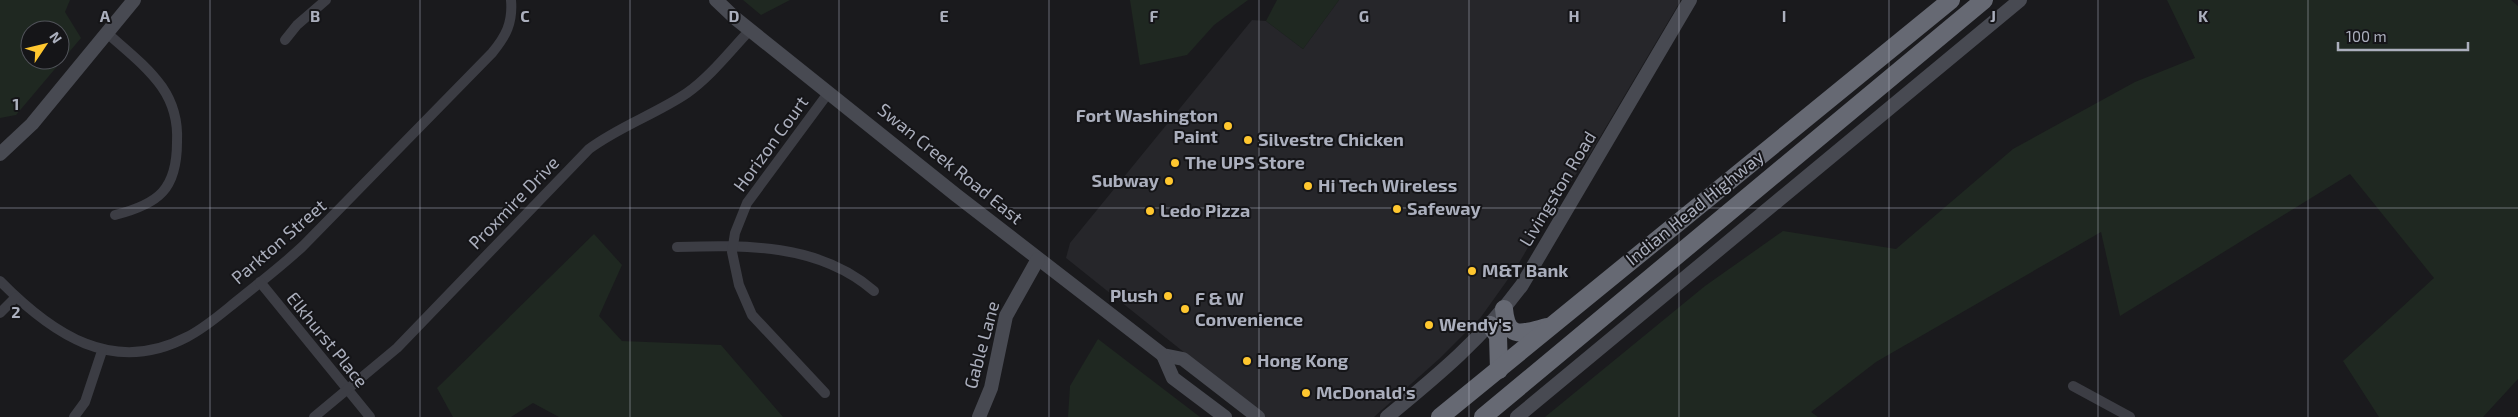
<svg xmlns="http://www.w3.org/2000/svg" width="2518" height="417" viewBox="0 0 2518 417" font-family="'Exo 2',sans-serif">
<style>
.built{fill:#26262a}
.green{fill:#1f2821;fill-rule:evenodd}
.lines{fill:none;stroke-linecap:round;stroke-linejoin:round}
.street{stroke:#3c3d44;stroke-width:10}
.secondary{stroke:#484a52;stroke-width:14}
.highway{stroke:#666973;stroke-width:18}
.grid{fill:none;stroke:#abafbd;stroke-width:1;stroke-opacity:0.55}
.poi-dot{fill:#ffc72f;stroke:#151518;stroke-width:2}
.labels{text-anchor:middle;stroke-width:4;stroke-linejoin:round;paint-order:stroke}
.poi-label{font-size:18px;font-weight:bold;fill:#abafbd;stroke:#151518;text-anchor:start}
.street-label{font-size:18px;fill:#abafbd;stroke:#151518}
.grid-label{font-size:16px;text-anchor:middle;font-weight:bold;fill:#abafbd;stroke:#151518;stroke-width:4;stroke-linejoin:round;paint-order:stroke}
</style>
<rect width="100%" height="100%" fill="#1a1a1d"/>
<polygon class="built" points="1339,0 1681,0 1590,154 1540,227 1516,268 1481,317 1439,359 1374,417 1265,417 1066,258 1070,243 1252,20 1266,21 1303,49"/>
<g class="green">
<path d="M0,0H70L65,12L81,38L16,115L0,118ZM30,30H60V60H30Z"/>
<polygon points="743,0 790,0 761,15"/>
<polygon points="1130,0 1248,0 1214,25 1187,55 1140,65"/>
<polygon points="1277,0 1339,0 1303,49 1266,21"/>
<polygon points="2167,0 2511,0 2518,6 2518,379 2483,417 2379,417 2343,361 2434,278 2350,174 2120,316 2101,232 1876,362 1811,412 1818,417 1545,417 1705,286 1783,231 1896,249 2013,149 2135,82 2195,58"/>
<polygon points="594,234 622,265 599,316 622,341 721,345 783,417 559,417 533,403 511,417 453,417 437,388"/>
<polygon points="1098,339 1200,417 1068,417 1070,386"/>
</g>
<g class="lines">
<g class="street">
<path d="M107,33C126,50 147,66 162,87C173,103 178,123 177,142C177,189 159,204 115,215"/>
<polyline points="285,40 297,25 326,0"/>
<path d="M677,247C745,245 819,243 874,291"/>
<path d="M0,281C52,334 113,376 187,337C207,327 224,311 242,297C263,280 284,264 303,246L492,53C506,36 513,23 511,0"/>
<polyline points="260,282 370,417"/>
<polyline points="0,313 16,297"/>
<polyline points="2073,386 2130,417"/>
<polyline points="825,393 752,315 739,285 732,252 735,233 747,203 829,92"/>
<polyline points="74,417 85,402 102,351"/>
<path d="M314,417L397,348L589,149C620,126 656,114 687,93C711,76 730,51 750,30"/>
</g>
<g class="secondary">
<polyline points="716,0 735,18 956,195 1163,355 1183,359 1258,417"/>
<polyline points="0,154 32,124 134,0"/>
<polyline points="1163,355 1173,378 1225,417"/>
<polyline points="979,417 991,388 1006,316 1038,259"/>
<path d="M1387,417C1437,376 1484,337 1522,285L1690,0"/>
<polyline points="1517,417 2020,0"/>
</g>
<g class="highway">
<path d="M1504,309C1507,341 1523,333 1547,327"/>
<polyline points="1490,325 1498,336 1499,370"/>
<polyline points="1440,417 1951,0"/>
<polyline points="1483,417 1984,0"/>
</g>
</g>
<path class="grid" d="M210,0V417M420,0V417M630,0V417M839,0V417M1049,0V417M1259,0V417M1469,0V417M1679,0V417M1889,0V417M2098,0V417M2308,0V417M0,208H2518"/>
<g class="poi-dot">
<circle cx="1228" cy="126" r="5"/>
<circle cx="1248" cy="140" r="5"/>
<circle cx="1175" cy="163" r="5"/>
<circle cx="1169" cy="181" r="5"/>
<circle cx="1308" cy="186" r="5"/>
<circle cx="1397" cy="209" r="5"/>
<circle cx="1150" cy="211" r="5"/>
<circle cx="1472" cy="271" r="5"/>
<circle cx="1168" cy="296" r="5"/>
<circle cx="1185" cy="309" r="5"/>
<circle cx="1429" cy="325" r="5"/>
<circle cx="1247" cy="361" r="5"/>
<circle cx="1306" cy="393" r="5"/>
</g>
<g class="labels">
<g class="poi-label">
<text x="1218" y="122" text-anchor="end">Fort Washington<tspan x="1218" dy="21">Paint</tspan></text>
<text x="1258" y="146">Silvestre Chicken</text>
<text x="1185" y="169">The UPS Store</text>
<text x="1159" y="187" text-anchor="end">Subway</text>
<text x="1318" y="192">Hi Tech Wireless</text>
<text x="1407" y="215">Safeway</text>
<text x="1160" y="217">Ledo Pizza</text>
<text x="1482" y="277">M&amp;T Bank</text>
<text x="1158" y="302" text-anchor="end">Plush</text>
<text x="1195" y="305">F &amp; W<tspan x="1195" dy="21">Convenience</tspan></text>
<text x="1439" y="331">Wendy's</text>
<text x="1257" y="367">Hong Kong</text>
<text x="1316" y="399">McDonald's</text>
</g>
<g class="street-label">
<text transform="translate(771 144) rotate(-54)" y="6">Horizon Court</text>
<text transform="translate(950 164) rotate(39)" y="6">Swan Creek Road East</text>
<text transform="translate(1558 189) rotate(-59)" y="6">Livingston Road</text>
<text transform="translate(514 203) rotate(-46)" y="6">Proxmire Drive</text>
<text transform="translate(1695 208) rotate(-39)" y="6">Indian Head Highway</text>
<text transform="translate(279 242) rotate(-41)" y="6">Parkton Street</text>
<text transform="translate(327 340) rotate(51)" y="6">Elkhurst Place</text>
<text transform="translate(982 345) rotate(-75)" y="6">Gable Lane</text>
</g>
</g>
<g class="grid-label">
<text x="105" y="22">A</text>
<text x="315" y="22">B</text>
<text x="525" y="22">C</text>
<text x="734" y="22">D</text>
<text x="944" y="22">E</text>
<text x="1154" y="22">F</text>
<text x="1364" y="22">G</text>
<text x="1574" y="22">H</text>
<text x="1784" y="22">I</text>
<text x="1993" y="22">J</text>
<text x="2203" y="22">K</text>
<text x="16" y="110">1</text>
<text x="16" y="318">2</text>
</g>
<g transform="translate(45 45) rotate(55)"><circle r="24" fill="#151518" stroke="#51535a"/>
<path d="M0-4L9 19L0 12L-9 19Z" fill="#ffc72f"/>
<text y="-8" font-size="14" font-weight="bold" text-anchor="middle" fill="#abafbd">N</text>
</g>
<path d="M2338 42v8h130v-8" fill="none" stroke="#abafbd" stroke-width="2.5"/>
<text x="2346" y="42" font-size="15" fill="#abafbd" stroke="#151518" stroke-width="4" paint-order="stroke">100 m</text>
</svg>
